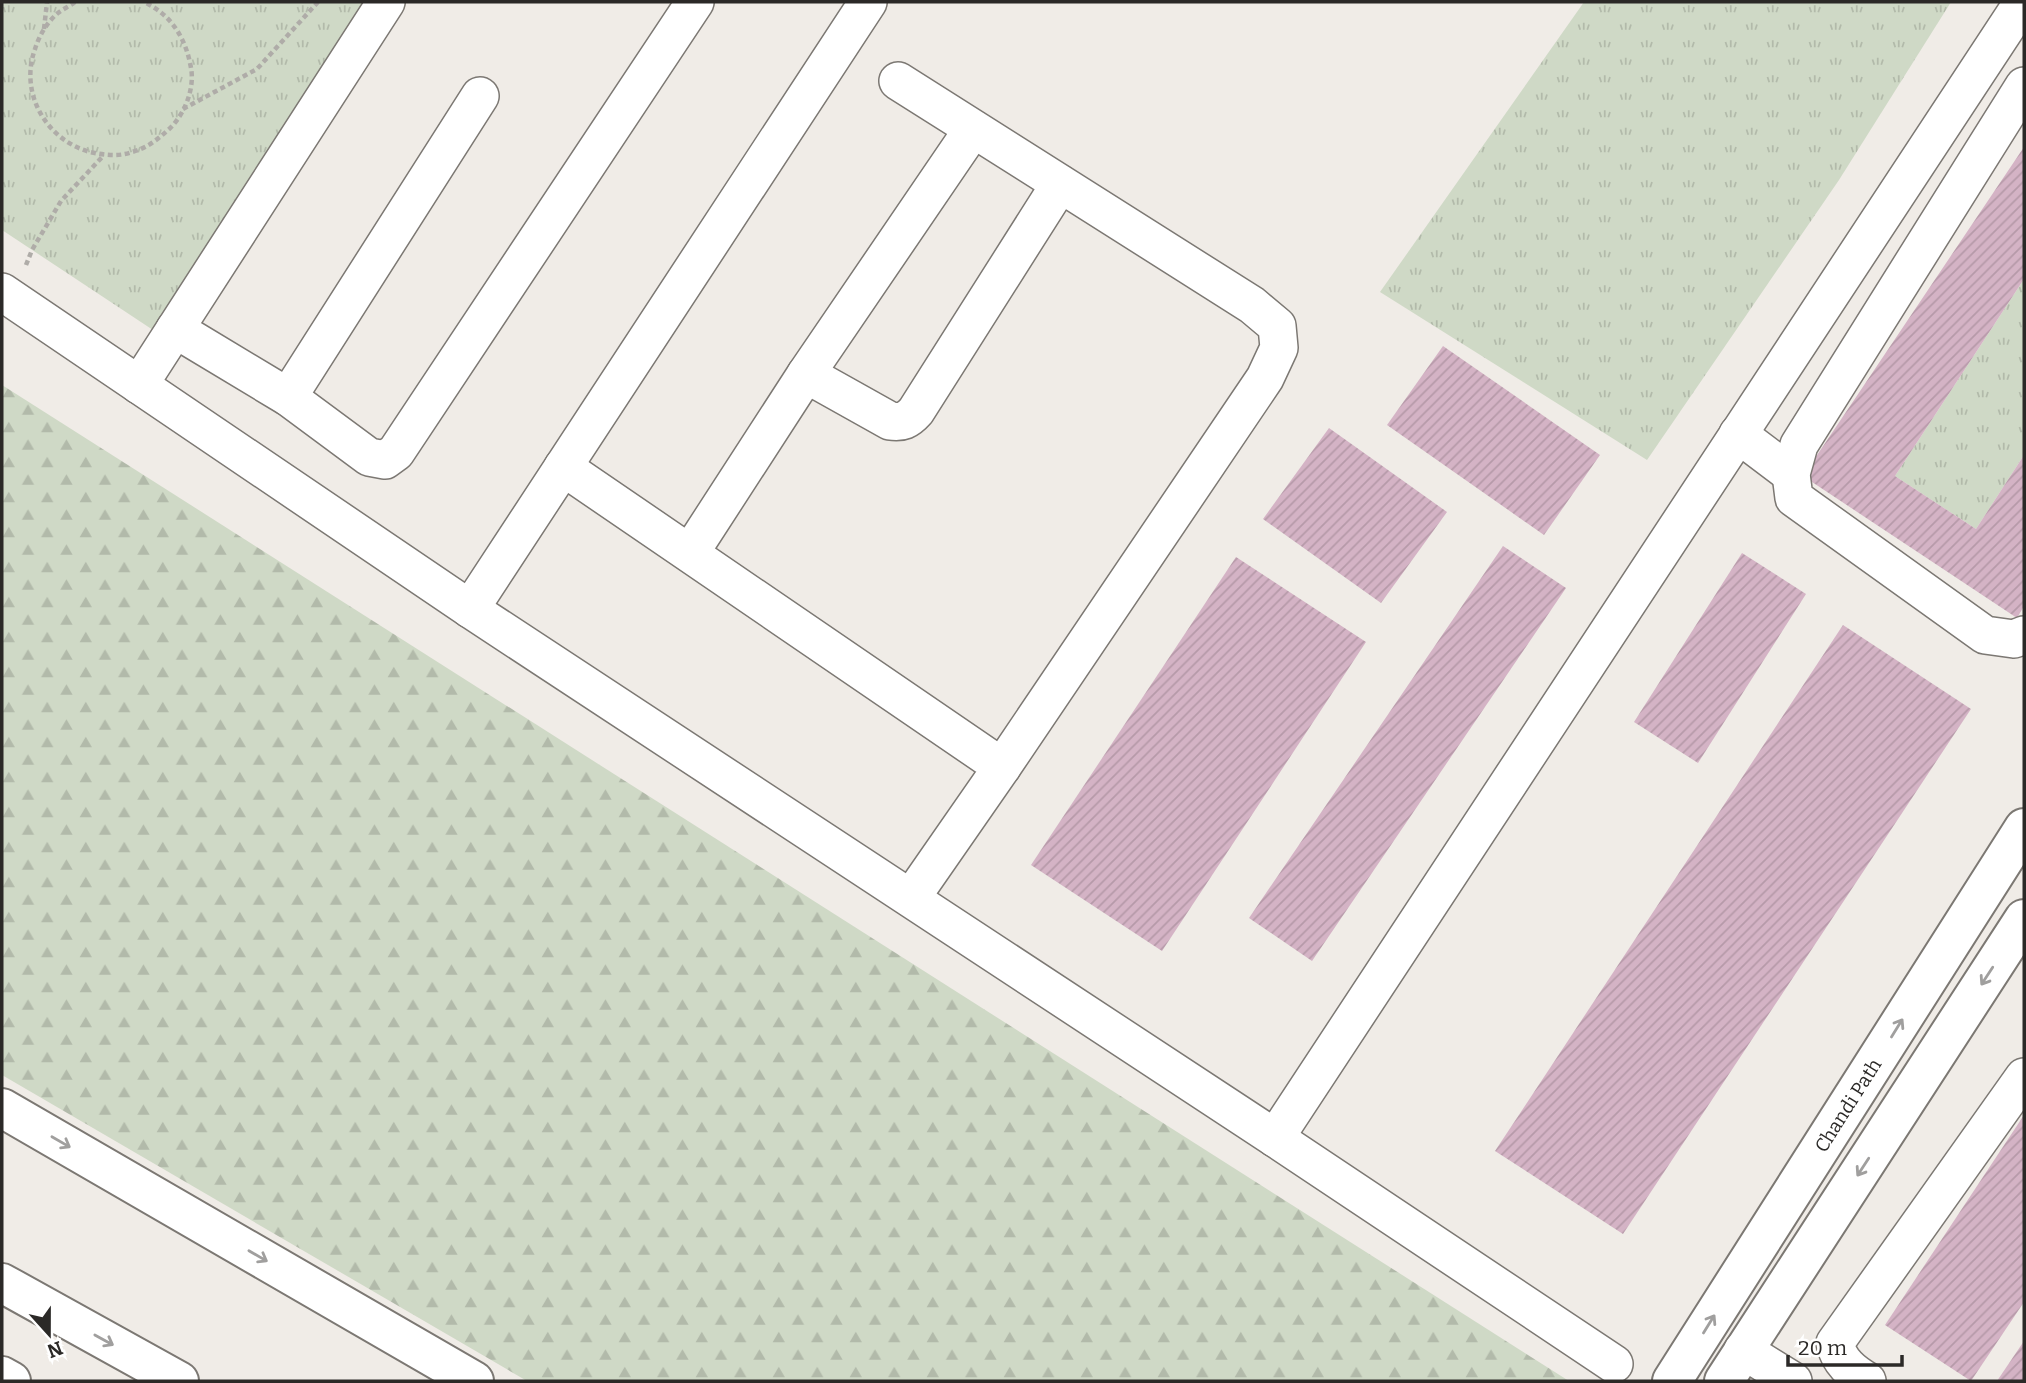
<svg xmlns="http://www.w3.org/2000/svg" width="2026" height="1383" viewBox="0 0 2026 1383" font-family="Bitter,serif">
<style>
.forest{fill:url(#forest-firs)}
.park{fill:url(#park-tufts)}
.building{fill:url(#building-hatch)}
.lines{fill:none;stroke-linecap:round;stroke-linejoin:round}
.minor-casing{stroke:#7c7873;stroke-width:40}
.tertiary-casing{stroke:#7c7873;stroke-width:42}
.secondary-casing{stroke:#7c7873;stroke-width:42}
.trunk-casing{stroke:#7c7873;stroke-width:42}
.path{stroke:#afaca8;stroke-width:4.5;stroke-dasharray:5 3.5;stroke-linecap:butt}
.minor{stroke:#fff;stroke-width:37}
.tertiary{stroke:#fff;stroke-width:38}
.secondary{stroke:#fff;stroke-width:38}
.trunk{stroke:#fff;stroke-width:38}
.oneway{stroke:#a09f9e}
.labels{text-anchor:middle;stroke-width:5;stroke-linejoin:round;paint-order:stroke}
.street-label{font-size:19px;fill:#2b2927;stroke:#fff}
</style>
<defs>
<pattern id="forest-firs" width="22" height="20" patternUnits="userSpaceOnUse" patternTransform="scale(1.75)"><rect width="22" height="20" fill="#cfd9c6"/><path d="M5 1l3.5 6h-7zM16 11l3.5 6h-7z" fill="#b2baaa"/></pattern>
<pattern id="park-tufts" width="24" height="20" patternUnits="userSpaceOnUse" patternTransform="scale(1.75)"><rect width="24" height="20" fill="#cfd9c6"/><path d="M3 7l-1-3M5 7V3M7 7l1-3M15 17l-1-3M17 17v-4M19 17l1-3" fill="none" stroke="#b2baaa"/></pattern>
<pattern id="building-hatch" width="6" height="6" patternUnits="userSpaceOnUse" patternTransform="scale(1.75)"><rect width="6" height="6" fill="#d4b3c5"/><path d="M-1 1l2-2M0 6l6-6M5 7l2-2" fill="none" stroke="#b69aa9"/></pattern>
</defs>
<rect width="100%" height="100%" fill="#f0ece7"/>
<polygon class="forest" points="2,385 1569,1381 527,1381 2,1075"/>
<g class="park">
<polygon points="2,2 377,2 156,332 2,230"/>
<polygon points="1584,2 1951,2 1839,180 1647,460 1380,292"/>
<polygon points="2024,279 2024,455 1976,529 1895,476"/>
</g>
<g class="building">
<polygon points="2024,147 2024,279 1895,476 1976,529 2024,455 2024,606 2017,618 1803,476"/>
<polygon points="1443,346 1600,455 1544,535 1387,425"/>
<polygon points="1329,428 1447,512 1381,603 1263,519"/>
<polygon points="1503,546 1566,588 1312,961 1249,918"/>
<polygon points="1742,553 1806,594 1698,763 1634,722"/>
<polygon points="1236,557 1366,642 1162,951 1031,865"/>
<polygon points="1843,625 1971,709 1623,1234 1495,1151"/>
<polygon points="2024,1115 2024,1302 1971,1381 1885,1325"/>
<polygon points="2024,1341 2024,1381 1997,1381"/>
</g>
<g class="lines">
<g class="minor-casing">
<g id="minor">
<polyline points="898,81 1252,305 1277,326 1279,348 1265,378 1002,767"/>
<polyline points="2024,86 1799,445 1791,474 1794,498 1985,635 2014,639 2024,635"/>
<path d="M973,129L806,374L890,421C902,423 908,420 916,411L1060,184"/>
<polyline points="2,292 470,609 1275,1138 1614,1364"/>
<polyline points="175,329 288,397 369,457 385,460 396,452 695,2"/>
<polyline points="139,385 386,2"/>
<polyline points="288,397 480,96"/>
<polyline points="1738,434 1791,474"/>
<polyline points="563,467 1002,767 911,898"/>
<polyline points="690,553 806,374"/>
<polyline points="470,609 868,2"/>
<polyline points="1275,1138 2023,2"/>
<polyline points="1743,1350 1793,1381"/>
<path d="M1867,1381C1852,1372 1839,1362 1835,1343L2024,1077"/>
</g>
</g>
<g class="tertiary-casing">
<polyline id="tertiary" points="2,1108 474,1381"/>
</g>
<g class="secondary-casing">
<g id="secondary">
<path id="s1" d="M1672,1381L2024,828"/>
<polyline points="1724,1381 2024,919"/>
</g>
</g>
<g class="trunk-casing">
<g id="trunk">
<polyline points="2,1283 179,1381"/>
<polyline points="2,1376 11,1381"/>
</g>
</g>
<g class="path">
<path d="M75,2C70,6 63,9 58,13C47,22 39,36 35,49C19,93 46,140 90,152C104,155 119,157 132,152C147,148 157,140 168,130C184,116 195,89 191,68C186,39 172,15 144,2"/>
<polyline points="44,29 47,2"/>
<polyline points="183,109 257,69 318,2"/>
<polyline points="26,265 32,250 61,201 104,155"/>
</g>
<use href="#minor" class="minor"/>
<use href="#tertiary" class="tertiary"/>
<use href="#secondary" class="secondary"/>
<use href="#trunk" class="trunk"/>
</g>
<defs><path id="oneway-shaft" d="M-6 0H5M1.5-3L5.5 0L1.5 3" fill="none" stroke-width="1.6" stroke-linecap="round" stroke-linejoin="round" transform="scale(1.75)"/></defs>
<g class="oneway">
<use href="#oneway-shaft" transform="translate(1987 976) rotate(123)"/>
<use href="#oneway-shaft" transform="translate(1897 1028) rotate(-58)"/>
<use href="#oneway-shaft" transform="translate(61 1142) rotate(30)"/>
<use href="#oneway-shaft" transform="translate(1863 1167) rotate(123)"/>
<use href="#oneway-shaft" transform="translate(258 1256) rotate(30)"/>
<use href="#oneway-shaft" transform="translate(1709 1324) rotate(-58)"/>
<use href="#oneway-shaft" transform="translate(104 1340) rotate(29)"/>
</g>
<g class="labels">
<g class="street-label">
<text dy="7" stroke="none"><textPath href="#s1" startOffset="327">Chandi Path</textPath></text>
</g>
</g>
<rect width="2026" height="1383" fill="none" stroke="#2b2927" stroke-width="7"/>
<g transform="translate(49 1334) rotate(159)" stroke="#ffffff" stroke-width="5" paint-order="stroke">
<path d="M0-5L12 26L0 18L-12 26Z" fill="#2b2927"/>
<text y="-10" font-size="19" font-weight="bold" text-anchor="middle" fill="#2b2927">N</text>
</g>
<path d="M1788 1355v10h114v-10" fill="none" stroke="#2b2927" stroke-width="3.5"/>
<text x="1798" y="1355" font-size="21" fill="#2b2927" stroke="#ffffff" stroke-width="5" paint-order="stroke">20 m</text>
</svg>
